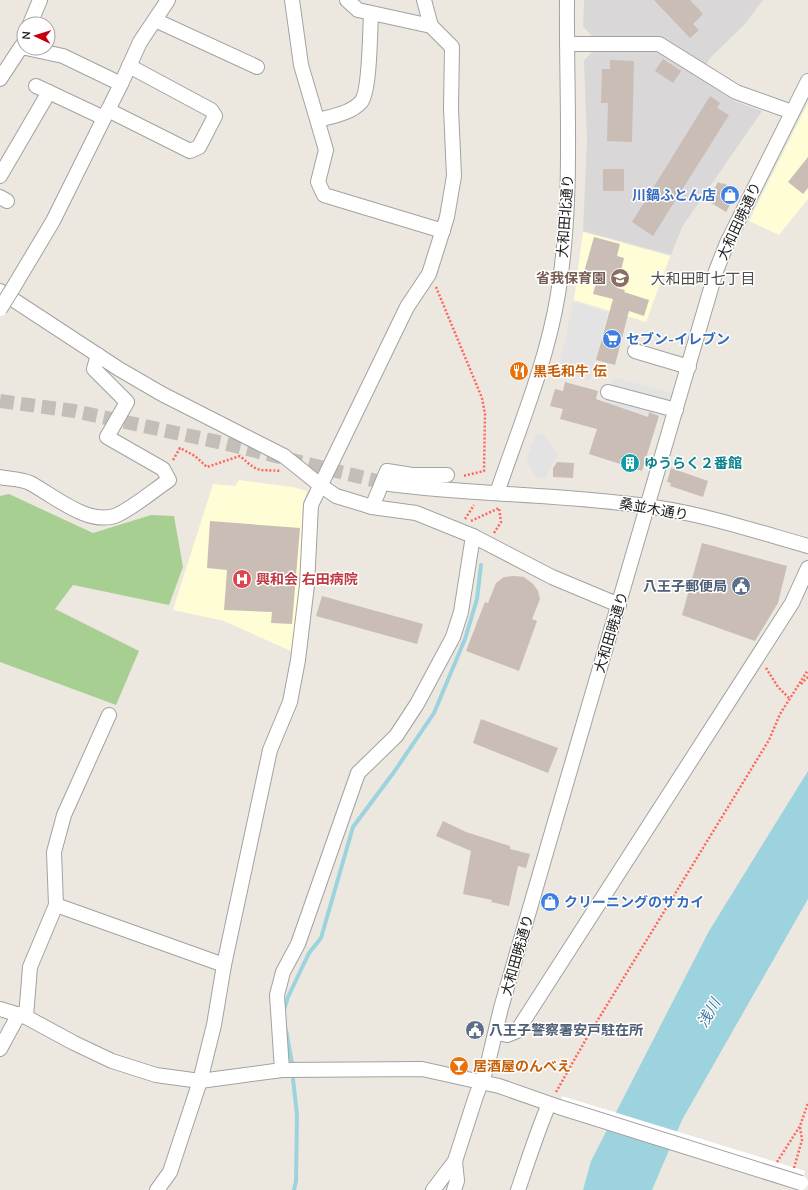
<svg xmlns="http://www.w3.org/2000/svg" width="808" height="1190" viewBox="0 0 808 1190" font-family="'Nunito Sans','Noto Sans JP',sans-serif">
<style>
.residential{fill:#d9d7d7}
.education{fill:#fffdd6}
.forest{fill:#a7cf91}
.parking{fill:#e3e3e3}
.water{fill:#9cd3de}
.pier{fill:#fff}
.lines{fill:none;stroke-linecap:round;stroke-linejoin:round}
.stream{stroke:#9cd3de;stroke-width:4}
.building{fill:#c9bdb5}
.minor-tunnel{stroke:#c3bfb8;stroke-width:14;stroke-dasharray:14 7;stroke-linecap:butt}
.minor-casing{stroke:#a2a2a2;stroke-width:16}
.path{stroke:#ff655e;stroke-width:2.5;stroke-dasharray:2 2;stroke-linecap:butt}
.minor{stroke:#fff;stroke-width:14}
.minor-bridge-casing{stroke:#a2a2a2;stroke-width:16;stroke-linecap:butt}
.minor-bridge{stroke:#fff;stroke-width:14}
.labels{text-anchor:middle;stroke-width:3;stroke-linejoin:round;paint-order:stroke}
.shop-label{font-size:14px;font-weight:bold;fill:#366cbe;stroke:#fff;text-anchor:start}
.street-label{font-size:14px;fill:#1b1b1b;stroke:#fff}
.education-label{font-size:14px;font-weight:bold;fill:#785e54;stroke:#fff;text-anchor:end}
.food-label{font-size:14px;font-weight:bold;fill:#c56008;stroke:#fff;text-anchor:start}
.culture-label{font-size:14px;font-weight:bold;fill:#0d838f;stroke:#fff;text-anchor:start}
.health-label{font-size:14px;font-weight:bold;fill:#be3a42;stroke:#fff;text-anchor:start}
.service-label{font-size:14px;font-weight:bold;fill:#4e5e75;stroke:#fff;text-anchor:end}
.neighbourhood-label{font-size:15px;fill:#4e4e4e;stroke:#fff}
.water-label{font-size:15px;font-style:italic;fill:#407aa6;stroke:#fff}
</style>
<rect width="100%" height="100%" fill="#ede8df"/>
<polygon class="residential" points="584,0 763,0 745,24 710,58 699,77 734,101 762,111 682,227 671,255 583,231 587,140 584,61 591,53 591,35 583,26"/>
<g class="education">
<polygon points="808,103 808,199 779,235 749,221"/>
<polygon points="583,232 670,256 646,322 574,300"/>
<polygon points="239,480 292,487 307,491 303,502 298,619 291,651 224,621 173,610 213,484 235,486"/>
</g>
<polygon class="forest" points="9,494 93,533 151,515 174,516 183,567 169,605 73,585 55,609 139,651 116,705 0,662 0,496"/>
<g class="parking">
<polygon points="573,302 608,312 590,381 558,372"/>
<polygon points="613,377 672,393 665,417 649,412 648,417 604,402 608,388 611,388"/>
<polygon points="536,433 544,435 558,454 545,478 537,478 526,461"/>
</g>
<polygon class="water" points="808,771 808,899 682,1120 652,1190 583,1190 591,1161 709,931"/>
<polygon class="pier" points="562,1096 805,1171 800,1188 557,1114"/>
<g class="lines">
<g class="stream">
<polyline points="284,1010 288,997 309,953 321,938 353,827 394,772 434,713 465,639 477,599 481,565"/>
<polyline points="286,1030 292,1063"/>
<polyline points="293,1079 297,1115 296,1181 294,1190"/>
</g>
</g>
<g class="building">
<polygon points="654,0 690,0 703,14 693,24 699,30 690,38"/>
<polygon points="663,59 681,71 673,83 655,71"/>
<polygon points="610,60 634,61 632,142 607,141 608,103 601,103 602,69 610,69"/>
<polygon points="710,96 720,103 717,108 729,115 653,236 632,222"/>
<polygon points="808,157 808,188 803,194 788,182"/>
<rect x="603" y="169" width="21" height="22"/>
<polygon points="718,182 722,184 723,183 738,191 726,212 708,201"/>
<polygon points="594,237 620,244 617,256 624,258 617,288 625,290 624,292 649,300 644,316 629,311 615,365 596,360 613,299 593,294 598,275 584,272"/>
<polygon points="565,382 598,391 596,399 648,417 649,412 659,416 642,471 589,454 597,429 560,419 563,409 550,406 555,389 563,391"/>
<polygon points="557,462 574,463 573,478 553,477 553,468"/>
<polygon points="671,468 708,481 703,497 670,486 671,483 667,482"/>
<polygon points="210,521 300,528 292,624 271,623 272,612 224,610 227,570 207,568"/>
<polygon points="702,543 787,566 778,603 755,641 682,615"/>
<polygon points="514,576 524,577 533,584 538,591 540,599 532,619 537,621 519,671 466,651 485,602 488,603 496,583 504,577"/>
<polygon points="322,596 423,624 417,644 316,616"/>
<polygon points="481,719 558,748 548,773 473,743"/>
<polygon points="443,821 466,832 510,846 510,849 530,854 526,868 518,866 509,906 491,902 492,900 463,894 471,851 436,836"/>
</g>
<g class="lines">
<polyline class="minor-tunnel" points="0,401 74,411 223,443 389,484"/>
<g class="minor-casing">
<g id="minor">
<polyline points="292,0 301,65 326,150 318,182 324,195 443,231"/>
<polyline points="424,0 431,26"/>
<polyline points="155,20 257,67"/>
<polyline points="30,24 40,0"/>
<polyline points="567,44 659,44 736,92 792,112"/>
<polyline points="26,48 63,56 121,84"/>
<polyline points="0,79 21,47 24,48"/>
<polyline points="36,86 104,118"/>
<polyline points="108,110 190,151 199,147 215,116 211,110 129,66"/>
<path d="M318,120C332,116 350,114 361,102C370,92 370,30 371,13"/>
<polyline points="0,176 49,92"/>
<polyline points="0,197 7,201"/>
<polyline points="16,283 53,221 121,84 140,42 168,0"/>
<polyline points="0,291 119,369 162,394 284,456 320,485 336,496 372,507 416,513 473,536 552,577 619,605"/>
<polyline points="635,351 689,367"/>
<polyline points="608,392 676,410"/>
<path d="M0,477C9,479 22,479 30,483C53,495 89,527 117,515C133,508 154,490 169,480L163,469L107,437L127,402L94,369L98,355"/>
<path d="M389,484C474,495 561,494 646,506C701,513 755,531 808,546"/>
<path d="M497,493C519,428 547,362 558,294C574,196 566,98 567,0"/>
<polyline points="372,507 387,471 412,475 447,475"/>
<polyline points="56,905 224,965"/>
<polyline points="0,1009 26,1017 74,1043 112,1061 156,1075 200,1081 282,1070 422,1069 499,1086 559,1107"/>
<polyline points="26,1017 30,967 56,905 54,852 64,815 109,715"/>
<polyline points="497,1033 507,1035 517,1031 792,603 808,568"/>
<polyline points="0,1049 19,1014"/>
<polyline points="282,1070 277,995 283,972 298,944 358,773 396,736 417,704 453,637 461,612 473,536"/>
<polyline points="157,1190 170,1172 200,1081 214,1025 224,965 270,750 290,702 298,660 307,585 311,505 407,307 429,274 447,217 454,176 451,108 452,47 431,26 358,10 347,0"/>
<polyline points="433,1190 455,1161 476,1096 487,1067 501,1008 554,825 716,271 727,243 808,81"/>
<polyline points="454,1190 457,1181 455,1161"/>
<path d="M518,1190C528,1161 537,1132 549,1104"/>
</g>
</g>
<g class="path">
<polyline points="436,287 482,398 485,414 484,471 463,476"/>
<path d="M173,460L180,448L195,456L207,467L240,456C260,474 257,469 281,471"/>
<polyline points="465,519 474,505"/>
<polyline points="471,521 499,508 501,522 494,533"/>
<polyline points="766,668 778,687 790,699"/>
<polyline points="801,684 808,677"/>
<polyline points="556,1092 585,1041 769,740 780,714 808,670"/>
<polyline points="777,1162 800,1126 808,1103"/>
<polyline points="794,1168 802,1140 800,1127"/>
</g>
<use href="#minor" class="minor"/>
<g class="minor-bridge-casing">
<g id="minor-bridge">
<polyline points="0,309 16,283"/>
<polyline points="559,1107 801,1183"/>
</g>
</g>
<use href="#minor-bridge" class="minor-bridge"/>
</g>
<defs>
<g id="shop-disc" transform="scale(1)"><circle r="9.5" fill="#3f7fe0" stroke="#fff"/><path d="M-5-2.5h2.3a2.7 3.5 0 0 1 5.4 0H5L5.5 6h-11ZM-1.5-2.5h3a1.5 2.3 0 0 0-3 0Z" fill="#fff"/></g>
<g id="school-disc" transform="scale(1)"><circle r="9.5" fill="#8d6e63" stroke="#fff"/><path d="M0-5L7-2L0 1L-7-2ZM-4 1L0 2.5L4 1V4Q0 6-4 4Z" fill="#fff"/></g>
<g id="supermarket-disc" transform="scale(1)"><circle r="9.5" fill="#3f7fe0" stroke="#fff"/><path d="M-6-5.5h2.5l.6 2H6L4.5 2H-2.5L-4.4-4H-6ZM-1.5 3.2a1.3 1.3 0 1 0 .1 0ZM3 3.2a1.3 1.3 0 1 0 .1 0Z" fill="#fff"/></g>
<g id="restaurant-disc" transform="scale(1)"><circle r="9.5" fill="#e8710a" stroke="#fff"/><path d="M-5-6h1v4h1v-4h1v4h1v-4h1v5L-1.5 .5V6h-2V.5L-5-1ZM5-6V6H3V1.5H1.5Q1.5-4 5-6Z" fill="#fff"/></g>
<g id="building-disc" transform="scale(1)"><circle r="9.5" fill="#0f9aa8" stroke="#fff"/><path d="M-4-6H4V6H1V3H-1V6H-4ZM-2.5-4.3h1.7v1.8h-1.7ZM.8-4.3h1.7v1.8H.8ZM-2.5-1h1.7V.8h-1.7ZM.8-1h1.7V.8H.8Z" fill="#fff"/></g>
<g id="hospital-disc" transform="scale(1)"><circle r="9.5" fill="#e0444e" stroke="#fff"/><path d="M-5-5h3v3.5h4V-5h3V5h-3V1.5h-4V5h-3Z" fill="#fff"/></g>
<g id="civic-disc" transform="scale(1)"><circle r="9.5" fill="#5c6f8a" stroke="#fff"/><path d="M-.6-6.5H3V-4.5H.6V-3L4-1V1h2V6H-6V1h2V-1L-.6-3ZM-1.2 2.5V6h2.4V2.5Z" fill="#fff"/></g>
<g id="bar-disc" transform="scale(1)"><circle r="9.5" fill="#e8710a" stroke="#fff"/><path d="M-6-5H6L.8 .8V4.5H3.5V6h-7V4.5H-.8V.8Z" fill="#fff"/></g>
</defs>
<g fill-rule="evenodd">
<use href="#shop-disc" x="730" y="195"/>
<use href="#school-disc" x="620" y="278"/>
<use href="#supermarket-disc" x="612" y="339"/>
<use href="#restaurant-disc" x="519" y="371"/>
<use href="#building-disc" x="630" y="463"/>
<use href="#hospital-disc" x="242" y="579"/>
<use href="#civic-disc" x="741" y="586"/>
<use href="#shop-disc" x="550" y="902"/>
<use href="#civic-disc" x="475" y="1030"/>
<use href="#bar-disc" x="459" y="1066"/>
</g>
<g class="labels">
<g class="shop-label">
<text x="716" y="200" text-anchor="end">川鍋ふとん店</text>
<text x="626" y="344">セブン-イレブン</text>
<text x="564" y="907">クリーニングのサカイ</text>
</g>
<g class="street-label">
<text transform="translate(565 216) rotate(-86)" y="5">大和田北通り</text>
<text transform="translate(739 221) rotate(-65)" y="5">大和田暁通り</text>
<text transform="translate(654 509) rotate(10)" y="5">桑並木通り</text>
<text transform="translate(611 632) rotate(-73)" y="5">大和田暁通り</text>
<text transform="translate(517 955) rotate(-74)" y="5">大和田暁通り</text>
</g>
<g class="education-label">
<text x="606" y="283">省我保育園</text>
</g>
<g class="food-label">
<text x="533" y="376">黒毛和牛 伝</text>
<text x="473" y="1071">居酒屋のんべえ</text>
</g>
<g class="culture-label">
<text x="644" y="468">ゆうらく２番館</text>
</g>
<g class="health-label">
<text x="256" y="584">興和会 右田病院</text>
</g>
<g class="service-label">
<text x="727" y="591">八王子郵便局</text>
<text x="489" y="1035" text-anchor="start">八王子警察署安戸駐在所</text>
</g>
<g class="neighbourhood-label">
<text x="703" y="284">大和田町七丁目</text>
</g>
<g class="water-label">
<text transform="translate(709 1013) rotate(-60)" y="5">浅川</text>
</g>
</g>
<g transform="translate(36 36) rotate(274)"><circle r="19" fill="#ffffff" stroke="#a4a4a4"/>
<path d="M0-3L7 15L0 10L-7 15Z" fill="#c5000c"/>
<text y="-6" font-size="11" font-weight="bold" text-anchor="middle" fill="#1b1b1b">N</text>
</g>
</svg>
